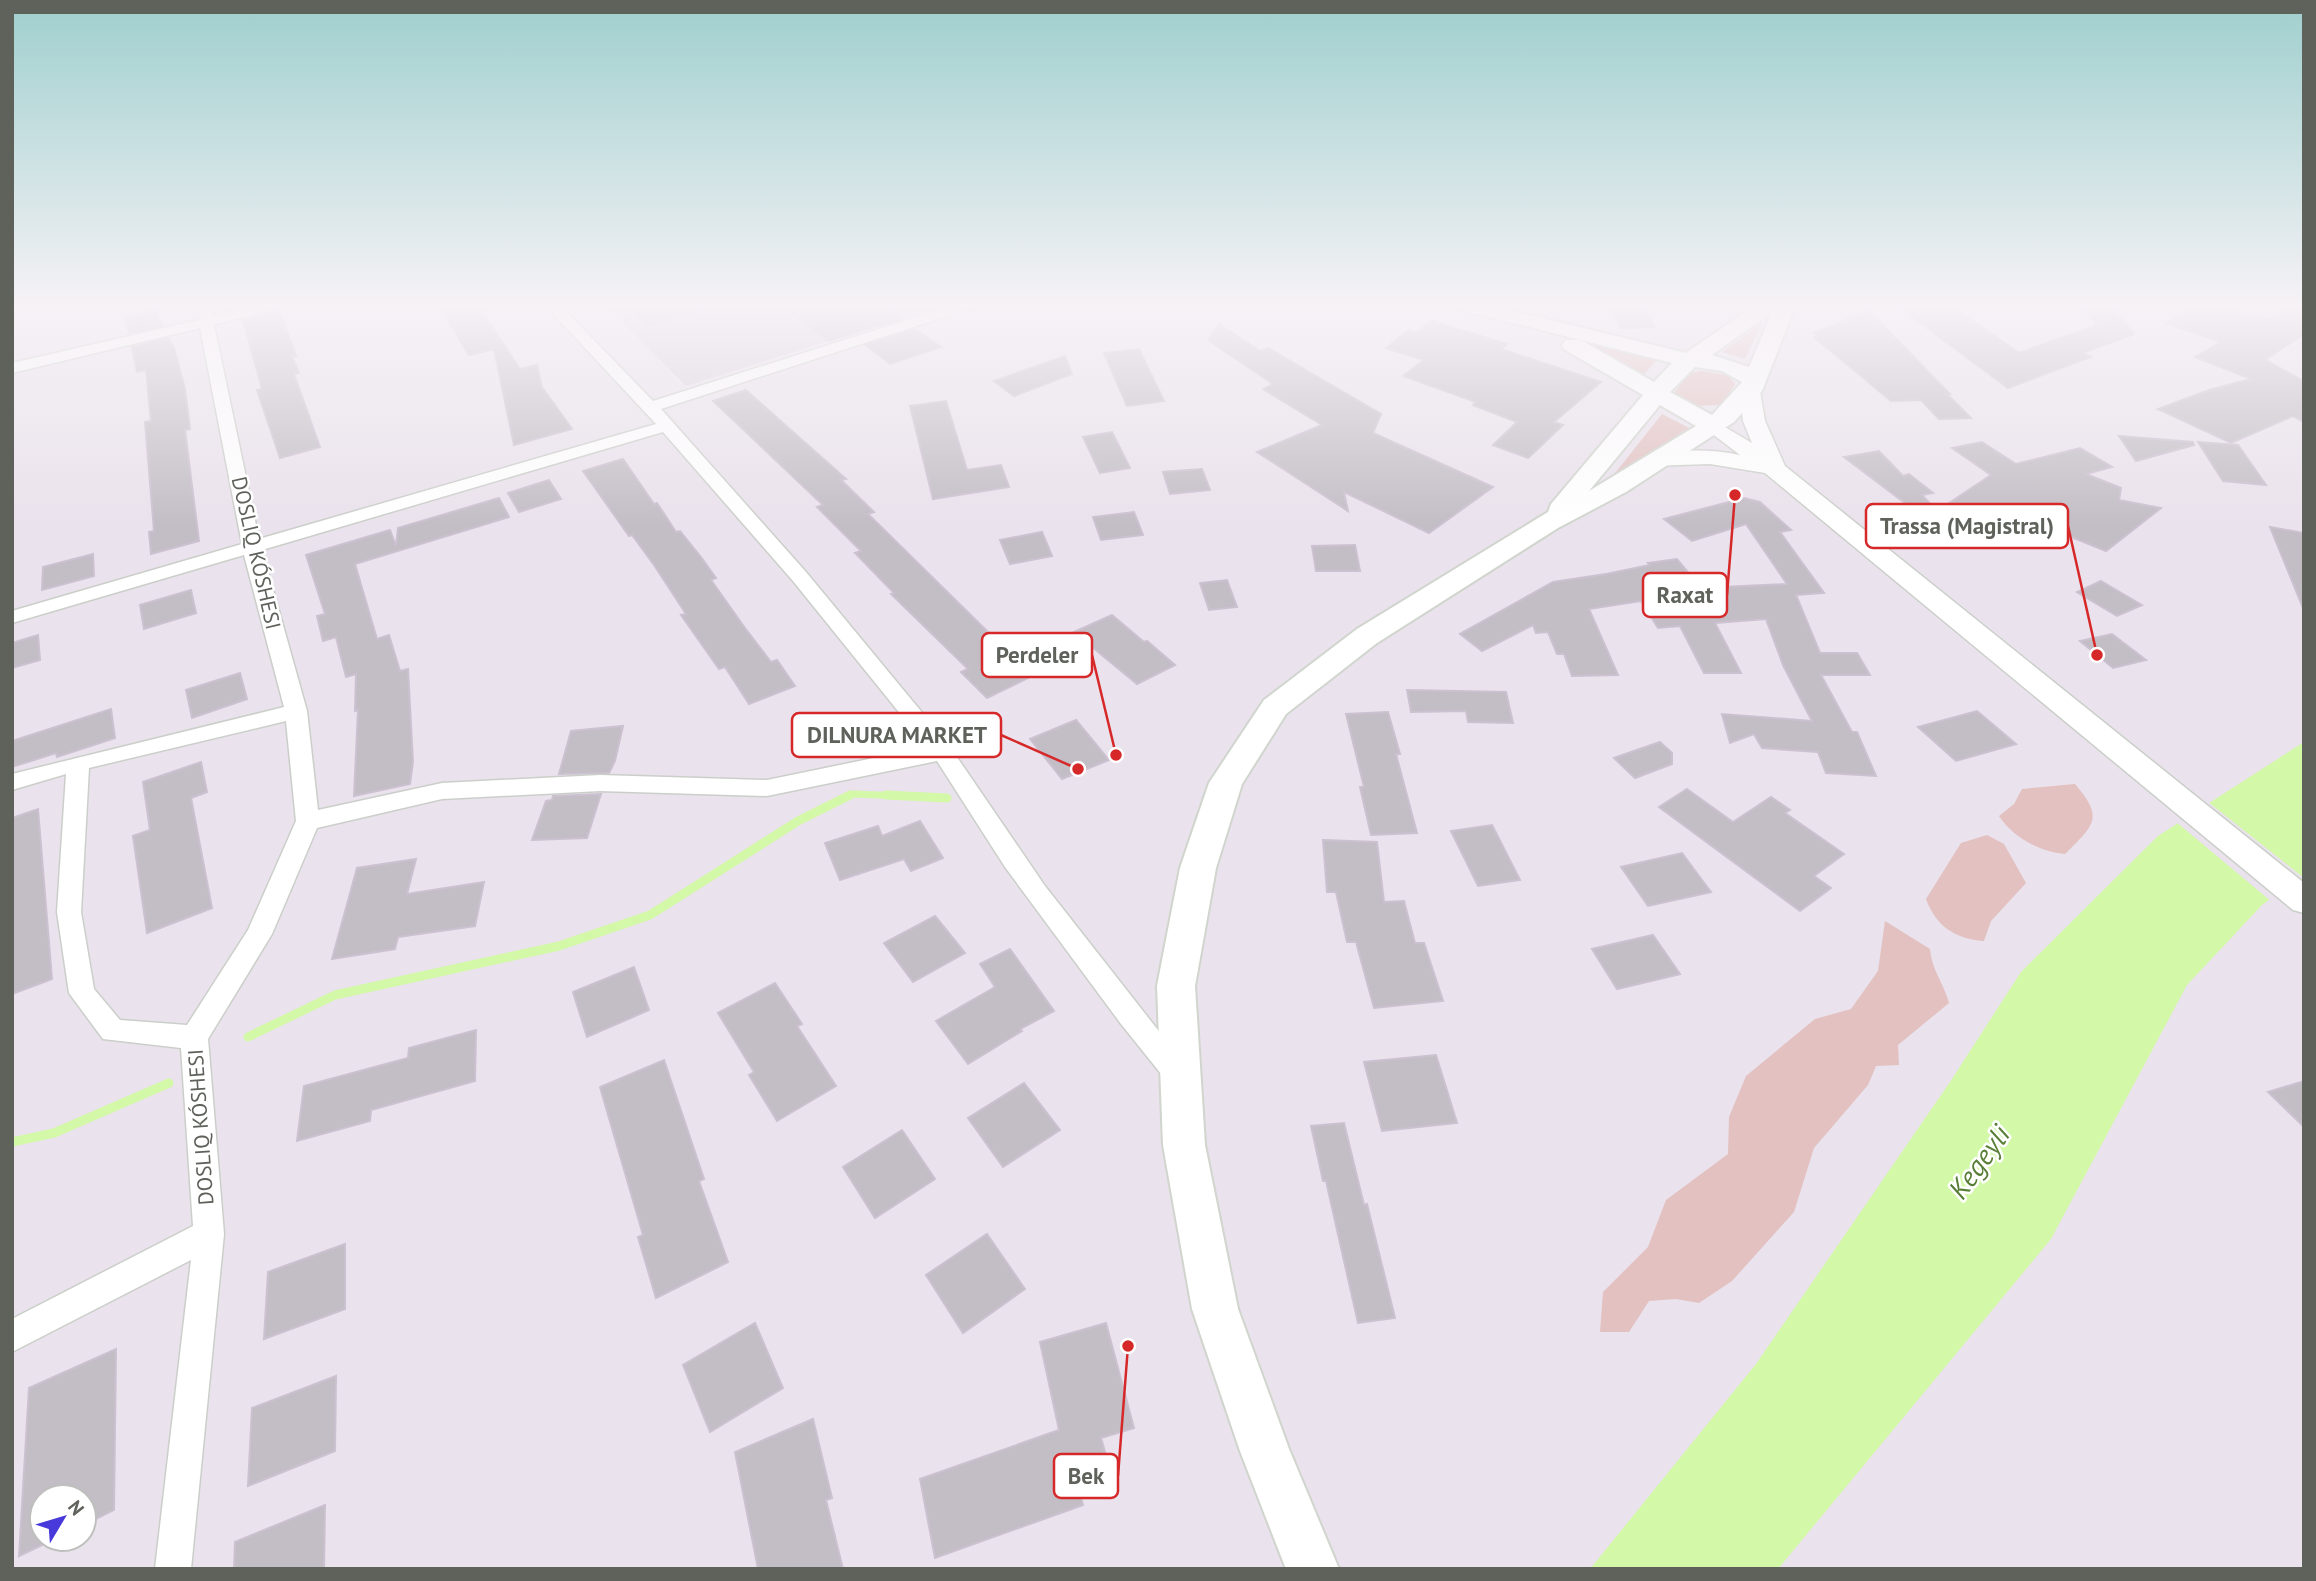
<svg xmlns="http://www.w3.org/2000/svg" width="2316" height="1581" viewBox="0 0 2316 1581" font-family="'PT Sans',sans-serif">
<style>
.education{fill:#d9d1dc}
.green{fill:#e2c1c0}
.water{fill:#d3f8a7}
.pier{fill:#eae2ec}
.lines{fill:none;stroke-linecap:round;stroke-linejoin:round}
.stream-far1{stroke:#d3f8a7;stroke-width:7}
.stream{stroke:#d3f8a7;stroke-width:9}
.building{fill:#c3bdc5;stroke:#ccc1d0;stroke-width:2}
.minor-casing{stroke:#cbcfc9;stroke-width:3}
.tertiary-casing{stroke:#cbcfc9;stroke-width:3}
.secondary-casing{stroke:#d0d5cd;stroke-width:4}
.minor{fill:#fff;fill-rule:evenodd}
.tertiary{fill:#fff;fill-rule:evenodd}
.secondary{fill:#fff;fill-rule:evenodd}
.labels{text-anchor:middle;stroke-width:5;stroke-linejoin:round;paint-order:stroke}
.street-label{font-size:21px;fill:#5e625b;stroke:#fff}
.near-water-label{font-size:28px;font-style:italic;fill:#587e37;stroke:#fff}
.leader{fill:none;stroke:#d62828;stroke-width:2.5}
.callout-dot{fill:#d62828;stroke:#fff;stroke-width:2.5}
.callout{fill:#fff;stroke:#d62828;stroke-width:2.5}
.callout-label{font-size:23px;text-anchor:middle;font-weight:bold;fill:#5e625b}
</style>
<rect width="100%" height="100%" fill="#eae2ec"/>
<polygon class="education" points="604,304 947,304 686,386"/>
<g class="green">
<polygon points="1762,323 1745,359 1722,352"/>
<polygon points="1578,340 1657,359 1643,376"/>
<polygon points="1701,371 1728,375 1735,384 1722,405 1693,406 1673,394 1690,373"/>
<polygon points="1662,414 1693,430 1608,482"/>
<path d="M2075,784C2104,818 2095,824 2065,854C2039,852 2013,837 1999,816L2014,804L2022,789Z"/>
<path d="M1987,835L2004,844L2026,883L1991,921L1984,941C1955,939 1936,926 1926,899L1961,843Z"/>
<path d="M1885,921L1930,949C1931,968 1944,984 1949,1003L1898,1045L1899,1065L1876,1066L1868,1085L1814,1148L1794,1212L1732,1281L1699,1303L1676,1299L1649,1301L1629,1332H1600L1603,1292L1648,1247L1666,1200L1728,1154L1729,1117L1746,1076L1815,1019L1851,1009L1878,971Z"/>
</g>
<polygon class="water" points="2304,742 2304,874 2262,905 2187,985 2051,1239 1778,1569 1590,1569 1756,1364 1950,1082 2021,972 2158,836"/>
<polygon class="pier" points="2207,801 2304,878 2272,902 2175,821"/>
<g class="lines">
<polyline class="stream-far1" points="847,797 853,794 928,797"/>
<g class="stream">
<polyline points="886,795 947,798"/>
<polyline points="248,1037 335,995 559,946 650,915 798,821 850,795"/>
<polyline points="12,1142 54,1133 169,1083"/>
</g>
</g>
<g class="building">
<polygon points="438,304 477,304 520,369 537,365 542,387 572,429 514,445 494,349 469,355"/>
<polygon points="624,304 703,304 704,309 647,326"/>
<polygon points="778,304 878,304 901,319 828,341"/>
<polygon points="1606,304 1642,307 1655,327 1621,328"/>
<polygon points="1895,304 1949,304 2019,353 2097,325 2080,304 2109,304 2134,334 2082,353 2091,357 2008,388"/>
<polygon points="2199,304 2212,304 2250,317 2255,313 2270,319 2293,304 2304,304 2304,334 2265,360 2304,381 2304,422 2293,416 2231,443 2158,409 2209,390 2251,379 2195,357 2221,342 2166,323"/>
<polygon points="279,310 296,356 292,356 299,373 294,374 320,447 280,458 257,390 262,389 243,320"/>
<polygon points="156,311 162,326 129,333 126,318"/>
<polygon points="1869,311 1950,394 1947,394 1971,418 1939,419 1921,400 1891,401 1814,337 1819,335 1814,333"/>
<polygon points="1431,321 1507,344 1501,349 1601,382 1554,422 1563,425 1528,458 1493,445 1517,422 1473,405 1476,402 1403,376 1424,360 1386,348 1409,330 1416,333"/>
<polygon points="1219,324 1260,351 1268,348 1381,414 1373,433 1493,487 1429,533 1344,492 1348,511 1257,452 1322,425 1263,389 1273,384 1208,340"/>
<polygon points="915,329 941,347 890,364 866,345"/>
<polygon points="168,338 174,348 185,389 190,429 185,430 199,541 151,554 149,532 154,531 145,422 151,421 146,370 137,372 132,347"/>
<polygon points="1139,349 1164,401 1127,406 1104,353"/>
<polygon points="1065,356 1072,374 1014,396 994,381"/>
<polygon points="746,390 846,479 841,480 874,512 868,514 993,637 988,639 1028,678 987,698 961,672 968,669 891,594 894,593 855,553 861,551 817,507 823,505 713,401"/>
<polygon points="946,401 967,470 1001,465 1009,487 933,499 910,406"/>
<polygon points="1112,432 1130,468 1100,473 1083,437"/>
<polygon points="2119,436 2193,442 2194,445 2136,461"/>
<polygon points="1982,442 2016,464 2080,448 2112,467 2086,474 2121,488 2119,500 2161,508 2106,551 2037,523 1987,543 1938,513 1930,522 1844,457 1879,451 1903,476 1909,474 1933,493 1922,495 1937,511 1991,475 1952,448"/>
<polygon points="2198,442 2238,445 2266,485 2223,481"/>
<polygon points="623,459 654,504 657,503 676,532 680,531 701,557 716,578 711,580 745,628 771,662 777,660 795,686 749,704 725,667 719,669 681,615 686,614 654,565 632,535 629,536 583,471"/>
<polygon points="1202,469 1210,490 1170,494 1163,472"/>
<polygon points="549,480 561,499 519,512 508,493"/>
<polygon points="499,498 509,517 355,564 377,639 389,635 400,671 408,669 413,762 410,784 354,796 358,710 355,711 356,674 346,677 336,637 323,641 317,616 325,614 306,555 390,530 396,546 398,528"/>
<polygon points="1744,498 1760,502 1791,530 1780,532 1824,593 1796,595 1820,653 1857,653 1870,675 1821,675 1852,732 1857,732 1876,776 1826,773 1818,752 1762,748 1754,734 1730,743 1722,714 1812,721 1783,665 1766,619 1715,623 1741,673 1704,673 1680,626 1658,628 1641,601 1589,609 1618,675 1572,676 1564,654 1557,654 1548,632 1536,633 1533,625 1482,651 1460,634 1553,582 1606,574 1650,565 1648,563 1677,559 1701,588 1787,584 1746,524 1692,541 1664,519"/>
<polygon points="1134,512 1143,535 1101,540 1093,517"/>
<polygon points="2270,527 2304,533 2304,608 2303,608"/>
<polygon points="1042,532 1052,556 1010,564 1000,540"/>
<polygon points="1355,545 1360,571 1316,571 1312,546"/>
<polygon points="93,554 94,576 42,590 43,567"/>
<polygon points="1227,580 1237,607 1209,610 1200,583"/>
<polygon points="2101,581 2142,605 2117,616 2077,592"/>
<polygon points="191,590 196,613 144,629 140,605"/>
<polygon points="1112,615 1144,642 1147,641 1175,665 1137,684 1074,632"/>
<polygon points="2112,634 2146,660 2113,668 2080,641"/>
<polygon points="38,635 40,660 12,668 12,643"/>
<polygon points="240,673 247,699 192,718 186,690"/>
<polygon points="1407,690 1506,692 1513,723 1468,722 1466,711 1411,712"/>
<polygon points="111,709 115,738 57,757 56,753 12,767 12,741"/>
<polygon points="1977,711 2016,744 1956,761 1918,727"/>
<polygon points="1388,712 1400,754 1396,754 1417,833 1371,835 1360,787 1364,787 1346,714"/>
<polygon points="1076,720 1109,760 1062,779 1030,739"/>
<polygon points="623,726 615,761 609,773 559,774 571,731"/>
<polygon points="1660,742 1672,753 1672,764 1635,778 1614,758"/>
<polygon points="201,762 207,792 191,798 212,908 147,933 133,836 150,830 143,782"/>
<polygon points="1687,789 1733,822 1771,797 1790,810 1785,813 1844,854 1814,876 1831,888 1800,911 1659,807"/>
<polygon points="601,794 587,838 532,840 546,801 552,800 553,796"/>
<polygon points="38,809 52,979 12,994 12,818"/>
<polygon points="920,821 943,858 911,871 904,859 840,880 825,843 878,826 882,836"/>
<polygon points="1492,825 1520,880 1478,886 1451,831"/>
<polygon points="1323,840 1377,842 1384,902 1404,901 1415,943 1424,943 1443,1001 1374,1008 1356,942 1347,942 1336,892 1327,892"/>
<polygon points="1682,853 1711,892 1648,906 1621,867"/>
<polygon points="416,859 407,894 484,882 475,926 398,937 395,949 332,959 357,868"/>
<polygon points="935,916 965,953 913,982 884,943"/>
<polygon points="1653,935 1680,974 1617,989 1592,949"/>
<polygon points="1010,949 1054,1011 1020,1029 1022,1031 968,1064 936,1021 995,987 980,964"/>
<polygon points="634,967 649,1010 587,1037 573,992"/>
<polygon points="775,983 802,1024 797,1026 836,1086 777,1121 749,1075 754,1072 718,1013"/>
<polygon points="476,1030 475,1081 371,1110 370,1121 297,1141 304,1086 408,1058 409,1048"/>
<polygon points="1436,1055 1457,1123 1382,1131 1364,1062"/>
<polygon points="664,1060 704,1179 699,1181 728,1262 656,1298 638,1237 643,1235 600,1087"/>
<polygon points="2304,1081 2304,1127 2268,1092"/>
<polygon points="1024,1083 1060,1130 1003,1167 968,1118"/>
<polygon points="1344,1123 1364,1205 1367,1204 1395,1318 1358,1323 1326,1181 1323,1181 1311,1126"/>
<polygon points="902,1130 935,1179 875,1218 843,1167"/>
<polygon points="987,1234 1025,1289 963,1333 926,1275"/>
<polygon points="345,1244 345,1309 264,1339 268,1272"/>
<polygon points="755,1323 783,1388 710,1432 683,1365"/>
<polygon points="1106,1323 1134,1428 1101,1438 1108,1462 1075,1474 1083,1505 935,1558 920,1479 1059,1430 1040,1342"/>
<polygon points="116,1349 114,1510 84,1525 84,1497 42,1497 42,1545 19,1556 29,1388"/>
<polygon points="336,1376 335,1451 248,1486 252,1408"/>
<polygon points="813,1419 832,1498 826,1500 843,1569 758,1569 735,1452"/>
<polygon points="325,1505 324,1569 234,1569 235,1542"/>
</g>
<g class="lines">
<g class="minor-casing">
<path id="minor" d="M200,304H214V316L268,304H292L214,325L259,539L656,424L544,304H559L653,401L957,304H977L975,307L661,409L806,572L948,744L1045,886L1194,1076L1190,1085L1180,1088L1170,1085L1121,1024L1005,867L937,761L767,796L600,791L442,799L317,828L272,934L208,1039L224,1234L191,1569H155L191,1260L12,1352V1319L193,1226L181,1048L103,1039L69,993L57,912L66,774L12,790V774L284,707L244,555L12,623V611L242,544L200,328L12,373V363L199,320ZM663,432L793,581L927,747L767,780L600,775L442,783L318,810L307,711L262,550ZM286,721L296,821L248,930L187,1025L120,1020L94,989L81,912L89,768Z"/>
</g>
<g class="tertiary-casing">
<path id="tertiary" d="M1750,385L1760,391L1765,421L1785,466L2304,883V913L2293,910L1765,473L1710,464L1649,466L1646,461L1649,456C1679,449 1710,449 1740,455L1702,426L1713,420L1752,443L1743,421L1740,391Z"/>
</g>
<g class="secondary-casing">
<path id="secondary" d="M1451,304H1485L1686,353L1757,304H1796L1762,391L1734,422L1626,492L1558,528L1377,643L1286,714L1242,784L1216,868L1195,986L1205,1145L1238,1309L1289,1449L1339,1569H1286L1240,1451L1192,1309L1163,1145L1157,986L1180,868L1209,783L1264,700L1357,629L1548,512L1551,504L1643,395L1565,350L1562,345L1565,340H1581L1654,382L1672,363L1454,308ZM1772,312L1749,367L1712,355ZM1695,367L1722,371L1742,382L1712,415L1670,392ZM1660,405L1696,426L1589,491Z"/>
</g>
<use href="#minor" class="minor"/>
<use href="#tertiary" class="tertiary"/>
<use href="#secondary" class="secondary"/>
</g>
<linearGradient id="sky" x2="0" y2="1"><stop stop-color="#9fcfce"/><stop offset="0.58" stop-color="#f6f2f6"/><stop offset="1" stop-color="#f6f2f6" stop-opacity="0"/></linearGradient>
<rect width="2316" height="525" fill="url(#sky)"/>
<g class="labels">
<g class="street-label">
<text transform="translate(256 553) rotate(77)" y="7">DOSLIQ KÓSHESI</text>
<text transform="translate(201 1127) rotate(-94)" y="7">DOSLIQ KÓSHESI</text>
</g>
<g class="near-water-label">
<text transform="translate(1979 1162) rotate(-54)" y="10">Kegeyli</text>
</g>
</g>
<path class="leader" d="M2097 655L2068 526M1735 495L1727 595M1116 755L1092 655M1078 769L1001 735M1128 1346L1118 1476"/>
<g class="callout-dot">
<circle cx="2097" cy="655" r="7"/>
<circle cx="1735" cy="495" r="7"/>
<circle cx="1116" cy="755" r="7"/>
<circle cx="1078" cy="769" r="7"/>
<circle cx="1128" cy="1346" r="7"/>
</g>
<g class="callout">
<rect x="1866" y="504" width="202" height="44" rx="7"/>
<rect x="1643" y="573" width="84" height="44" rx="7"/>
<rect x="982" y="633" width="110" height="44" rx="7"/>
<rect x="792" y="713" width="209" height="44" rx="7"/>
<rect x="1054" y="1454" width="64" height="44" rx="7"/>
</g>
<g class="callout-label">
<text x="1967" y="534">Trassa (Magistral)</text>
<text x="1685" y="603">Raxat</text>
<text x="1037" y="663">Perdeler</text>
<text x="897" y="743">DILNURA MARKET</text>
<text x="1086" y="1484">Bek</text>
</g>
<rect width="2316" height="1581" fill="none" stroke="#5e625b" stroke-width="28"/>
<g transform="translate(63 1518) rotate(52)"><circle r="33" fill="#ffffff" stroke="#bfc0bd" stroke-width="2"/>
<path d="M0-5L12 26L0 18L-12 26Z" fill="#4839db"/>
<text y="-10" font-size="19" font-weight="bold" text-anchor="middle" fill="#5e625b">N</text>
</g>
</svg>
